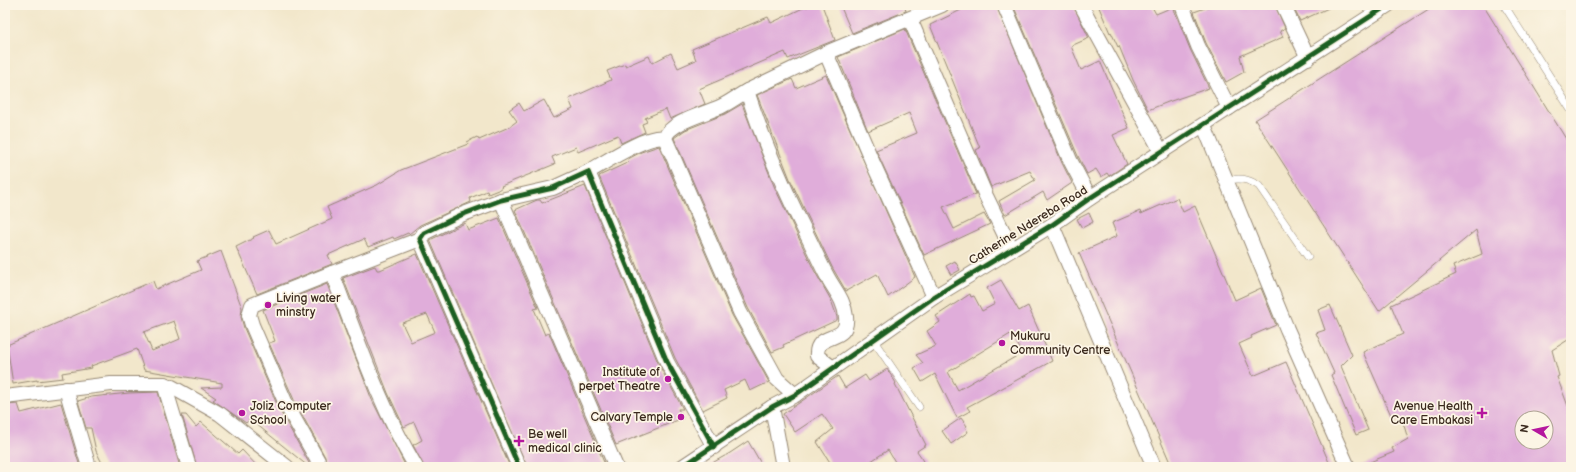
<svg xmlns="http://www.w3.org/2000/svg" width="1576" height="472" viewBox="0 0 1576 472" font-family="'Balsamiq Sans',sans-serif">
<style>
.building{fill:#e0adda;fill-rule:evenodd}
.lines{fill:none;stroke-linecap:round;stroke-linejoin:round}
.lane-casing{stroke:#968874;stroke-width:8}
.street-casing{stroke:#968874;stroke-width:16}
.lane{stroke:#fff;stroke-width:7}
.street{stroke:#fff;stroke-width:14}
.cycleway-casing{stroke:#fcf5e5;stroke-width:8}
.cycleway{stroke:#1b5e20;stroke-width:5}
.poi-dot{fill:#b5179e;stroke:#fcf5e5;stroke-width:1.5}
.labels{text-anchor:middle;stroke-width:3.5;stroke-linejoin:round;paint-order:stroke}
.street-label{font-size:12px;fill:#3b2a1e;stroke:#fcf5e5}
.poi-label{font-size:12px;fill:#3b2a1e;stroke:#fcf5e5;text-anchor:start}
</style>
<rect width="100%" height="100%" fill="#fcf5e5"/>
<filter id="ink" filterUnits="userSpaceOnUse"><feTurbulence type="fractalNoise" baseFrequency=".025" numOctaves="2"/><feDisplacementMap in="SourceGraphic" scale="8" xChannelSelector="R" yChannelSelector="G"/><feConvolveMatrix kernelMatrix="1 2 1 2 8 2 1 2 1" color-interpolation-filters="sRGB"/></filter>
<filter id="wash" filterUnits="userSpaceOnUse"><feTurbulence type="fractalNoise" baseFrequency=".012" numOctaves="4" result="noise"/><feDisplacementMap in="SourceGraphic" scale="16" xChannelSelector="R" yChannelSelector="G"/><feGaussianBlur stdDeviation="0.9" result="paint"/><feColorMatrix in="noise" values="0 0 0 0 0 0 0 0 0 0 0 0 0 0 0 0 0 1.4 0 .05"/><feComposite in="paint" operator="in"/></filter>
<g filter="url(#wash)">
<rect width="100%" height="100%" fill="#f2e7cb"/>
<g id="blocks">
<g class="building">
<polygon points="814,5 822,5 835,40 788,59 785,52 699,89 705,104 670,119 666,109 645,118 647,122 642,124 645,132 621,143 618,135 578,152 576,147 552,157 555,164 501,186 502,187 498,190 488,194 487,191 470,198 471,202 420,225 409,234 408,233 394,239 393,237 368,247 364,239 328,255 332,264 257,294 236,247 254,238 253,237 269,230 276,244 332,219 327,207 377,185 401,170 468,144 467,142 477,137 479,140 509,127 517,121 509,110 519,103 524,111 544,100 554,118 573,109 569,99 611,80 607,71 625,64 626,66 649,56 652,63 671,53 678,68 696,60 692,49 768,17 771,23 803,8"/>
<polygon points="840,5 904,5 906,11 852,33"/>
<polygon points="958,5 996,5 1062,163 1072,183 1047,200 1043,192 1005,215 999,201 1035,180 1030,171 991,187 976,150 980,148 930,25 961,10"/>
<polygon points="1013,5 1073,5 1089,38 1071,46 1081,70 1100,61 1129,128 1113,135 1127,164 1109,176 1107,173 1101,177 1096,169 1087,174 1078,156"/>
<polygon points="1098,5 1151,5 1156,14 1173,7 1190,49 1209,88 1168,102 1148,110 1133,80 1119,46 1118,47 1111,32 1110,33"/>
<polygon points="1213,5 1275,5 1285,28 1280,31 1283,37 1240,56 1244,72 1226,82 1206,43 1194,12"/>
<polygon points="1292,5 1335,5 1300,21"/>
<path d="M1435,5H1483L1571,147V338L1552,350L1559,376L1557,377L1568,406L1571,404V467H1358L1394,452L1392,448L1408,439L1402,419L1394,422L1363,352L1403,334L1391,305L1456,274L1453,266L1482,254L1476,230L1379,311L1255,120ZM1522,418H1546V442H1522Z"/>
<polygon points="905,29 976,194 943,207 954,229 984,214 990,224 924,255 876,150 917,133 909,113 868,131 838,57"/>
<polygon points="826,75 915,277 888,297 877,274 846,291 832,267 790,179 757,95 792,79 796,88"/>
<polygon points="742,104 774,186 814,270 831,300 837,317 837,320 783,345 784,347 772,352 748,308 674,138 685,130 725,114"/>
<polygon points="659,146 732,315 769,382 750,391 745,380 724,390 727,398 703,410 675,358 599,176 629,162 628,159 641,152"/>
<polygon points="585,186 659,365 683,409 678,409 683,418 616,445 515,210 537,200 540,200 542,203"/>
<polygon points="1177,198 1183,212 1195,206 1235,300 1261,288 1276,325 1251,336 1252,338 1239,344 1253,376 1286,362 1331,467 1172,467 1079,253 1117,236 1112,223 1140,211 1141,214"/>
<polygon points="1089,213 1093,222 1082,228 1077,219"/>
<polygon points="499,218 538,308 534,309 545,335 549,333 606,467 527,467 430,240 465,223 468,230"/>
<path d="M221,251L242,308L241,317L244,328L279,409L309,463V467L250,419L246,423L213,400L216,398L201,388L222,387V383L144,370L137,349L91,366L92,368L62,373L63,378L37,381V380L13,384L7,345L153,281L156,289L201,270L197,261ZM174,321L180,339L152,351L144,332Z"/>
<path d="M417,254L510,467H424L413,445L422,440L414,422L404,427L388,393L343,278L375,266L377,270H380ZM427,314L435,332L411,342L402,323Z"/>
<polygon points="955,261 960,270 951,275 946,266"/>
<path d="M1001,280L1019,311L1028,306L1052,361L967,407L970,411L957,418L935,374L922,382L914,368L923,363L916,355L936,346L927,331L940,322L936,316L970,294L971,297L974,296L982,311L995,304L987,288ZM1012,333L1022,353L958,390L948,372Z"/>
<polygon points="327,284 372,400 406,467 326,467 325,457 295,402 269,343 275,341 263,310"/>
<polygon points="1330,305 1352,355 1341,366 1368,430 1356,435 1331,375 1334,373 1316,333 1325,330 1318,310"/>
<polygon points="887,369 896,383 895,384 926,445 917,451 924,461 922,462 925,467 898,467 888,450 862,467 833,467 817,442 833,429 822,414 795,432 783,414 838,376 845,388 865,375 869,381"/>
<polygon points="158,392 180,467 104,467 96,451 91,428 86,428 78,401 91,397 129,393"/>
<polygon points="61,403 80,467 5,467 5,405 18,404 21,413"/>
<polygon points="182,415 186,415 196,427 201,422 238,454 242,450 258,467 197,467"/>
<polygon points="961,418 967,426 965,427 968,432 951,444 942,431"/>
<polygon points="748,441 763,467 705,467 730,453"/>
</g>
</g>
</g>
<g filter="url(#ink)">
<use href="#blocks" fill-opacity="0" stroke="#968874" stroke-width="1"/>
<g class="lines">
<g class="lane-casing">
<g id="lane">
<polyline points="1504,5 1571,110"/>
<path d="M1226,180C1240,178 1247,178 1259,186L1308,257"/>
<polyline points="874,341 919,407"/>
</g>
</g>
<g class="street-casing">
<g id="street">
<polyline points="1004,5 1070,160 1090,198"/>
<polyline points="1081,5 1162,153"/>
<polyline points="1182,5 1198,46 1229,108"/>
<polyline points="1283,5 1308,58"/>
<polyline points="910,19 986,196 1011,248"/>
<polyline points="826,53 872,161 934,297"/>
<path d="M747,91C738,96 730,102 722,106C708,113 669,122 665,138L740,312L777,379L795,395"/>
<polyline points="1204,126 1287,329 1348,467"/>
<path d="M588,172C604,163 648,133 665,138"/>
<polyline points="501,200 616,467"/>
<polyline points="1052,225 1154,467"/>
<polyline points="332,273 420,239"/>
<path d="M833,368L817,356C815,330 849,345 846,317C844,299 835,291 827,276C820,263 814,249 807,235C784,189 763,141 747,91L826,53L942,5"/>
<polyline points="164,384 189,467"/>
<polyline points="66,389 89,467"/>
<polyline points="5,397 111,384 164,384 172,387 220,414 287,467"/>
<polyline points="772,407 783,467"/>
<path d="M317,467L318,461L287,406L252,325L249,315L252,305L332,273C357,338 380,407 416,467"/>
<polyline points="519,467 420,239 424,233 461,215 501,200 553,188 588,172 667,362 714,447"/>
<polyline points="682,467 772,407 795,395 934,297 1052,225 1090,198 1388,5"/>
</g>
</g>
<use href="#lane" class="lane"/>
<use href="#street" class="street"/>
<g class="cycleway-casing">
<g id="cycleway">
<polyline points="519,467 420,239 424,233 461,215 501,200 553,188 588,172 667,362 714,447"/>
<polyline points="682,467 772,407 795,395 934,297 1052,225 1090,198 1388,5"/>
</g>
</g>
<use href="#cycleway" class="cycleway"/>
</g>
</g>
<g class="poi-dot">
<circle cx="268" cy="305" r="4"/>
<circle cx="1002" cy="343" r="4"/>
<circle cx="668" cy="379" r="4"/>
<circle cx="242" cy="413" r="4"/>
<path d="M1480 407h4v4h4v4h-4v4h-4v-4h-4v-4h4z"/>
<circle cx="681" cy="417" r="4"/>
<path d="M517 435h4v4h4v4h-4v4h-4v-4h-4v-4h4z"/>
</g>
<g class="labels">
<g class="street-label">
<text transform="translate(1028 225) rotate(-32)" y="4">Catherine Ndereba Road</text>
</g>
<g class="poi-label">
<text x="276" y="302">Living water<tspan x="276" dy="14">minstry</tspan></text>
<text x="1010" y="340">Mukuru<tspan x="1010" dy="14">Community Centre</tspan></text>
<text x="660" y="376" text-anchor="end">Institute of<tspan x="660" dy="14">perpet Theatre</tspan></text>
<text x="250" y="410">Joliz Computer<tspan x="250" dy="14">School</tspan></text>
<text x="1473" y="410" text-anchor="end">Avenue Health<tspan x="1473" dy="14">Care Embakasi</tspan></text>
<text x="673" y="421" text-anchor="end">Calvary Temple</text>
<text x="528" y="438">Be well<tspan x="528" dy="14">medical clinic</tspan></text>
</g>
</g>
<rect width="1576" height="472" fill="none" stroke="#fcf5e5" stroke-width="20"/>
<g transform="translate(1534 430) rotate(279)"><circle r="19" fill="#fcf5e5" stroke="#afa495"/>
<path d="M0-3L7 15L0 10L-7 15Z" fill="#b5179e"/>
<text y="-6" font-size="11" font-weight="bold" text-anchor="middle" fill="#3b2a1e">N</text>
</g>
</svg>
